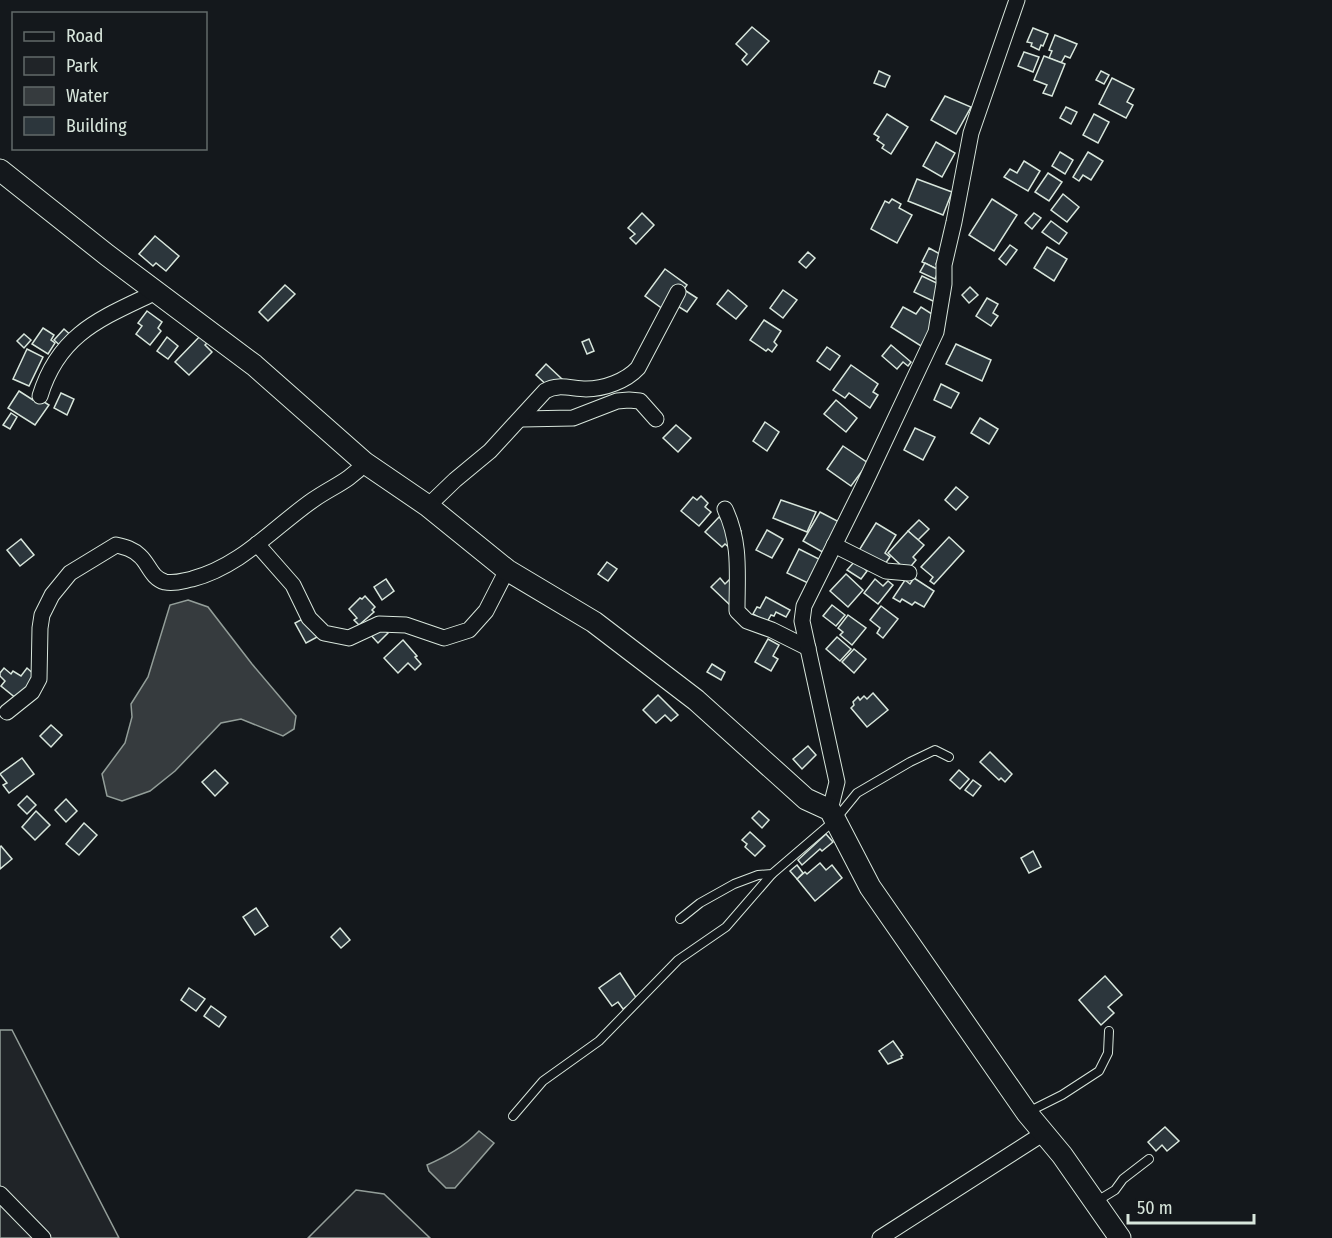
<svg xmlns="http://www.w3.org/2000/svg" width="1332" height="1238" viewBox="0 0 1332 1238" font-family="'Fira Sans Condensed',sans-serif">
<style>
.green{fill:#202428;stroke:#939e99;stroke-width:1.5}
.water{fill:#363b3e;stroke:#939e99;stroke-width:1.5}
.building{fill:#2c363c;stroke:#d8e6dc;stroke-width:1.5}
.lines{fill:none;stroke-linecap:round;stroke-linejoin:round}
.lane-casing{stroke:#d8e6dc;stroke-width:10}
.street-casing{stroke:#d8e6dc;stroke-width:17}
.secondary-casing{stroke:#d8e6dc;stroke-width:23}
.lane{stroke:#14181c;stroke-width:8}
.street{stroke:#14181c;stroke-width:15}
.secondary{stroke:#14181c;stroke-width:21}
</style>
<rect width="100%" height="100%" fill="#14181c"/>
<g class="green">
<polygon points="0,1030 12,1030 119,1238 0,1238"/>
<polygon points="356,1190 384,1194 430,1238 308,1238"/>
</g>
<g class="water">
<polygon points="188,600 208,607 252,664 296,716 294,729 283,736 241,719 221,723 175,771 150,791 122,801 107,796 102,774 125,743 132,717 131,704 148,677 170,605"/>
<path d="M479,1131L494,1143L455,1188H446L429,1171L427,1165C447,1156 464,1147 479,1131Z"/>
</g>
<g class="building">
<polygon points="752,27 769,41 747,65 742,60 747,54 736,44"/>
<polygon points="1033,28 1048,34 1043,46 1041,45 1039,50 1031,46 1032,43 1027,42"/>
<polygon points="1055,35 1077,44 1070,58 1065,56 1061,63 1049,58 1052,51 1049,50"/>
<polygon points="1024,52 1039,57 1033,72 1018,66"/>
<polygon points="1044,56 1065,64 1052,96 1043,93 1047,85 1034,80"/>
<polygon points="879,71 890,76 885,87 874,83"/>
<polygon points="1101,71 1109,75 1104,84 1096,80"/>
<polygon points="1112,78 1134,89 1127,102 1133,105 1126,118 1099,104"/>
<polygon points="945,96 971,107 956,134 931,120"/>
<polygon points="1066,107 1077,112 1071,124 1060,118"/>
<polygon points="887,114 908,127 891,154 882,148 884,145 877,140 879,137 874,134"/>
<polygon points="1094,114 1109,122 1098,143 1083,135"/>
<polygon points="936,142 955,153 942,177 923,166"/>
<polygon points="1060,152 1073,160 1065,174 1052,166"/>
<polygon points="1088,152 1103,161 1091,180 1083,175 1079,181 1073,177"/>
<polygon points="1024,161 1040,171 1028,191 1004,177 1010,169 1017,173"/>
<polygon points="1048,173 1062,182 1049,201 1035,192"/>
<polygon points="917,179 952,192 943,215 908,201"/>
<polygon points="1063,194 1079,207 1067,222 1051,210"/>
<polygon points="892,199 901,204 899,208 912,215 897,243 871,229 885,201 889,203"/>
<polygon points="992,199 1017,215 994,251 969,235"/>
<polygon points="642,213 654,225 636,244 630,238 635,234 628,228"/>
<polygon points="1034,213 1041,218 1032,229 1025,223"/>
<polygon points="1051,221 1067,233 1059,244 1042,232"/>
<polygon points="155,236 179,256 166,271 156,263 153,266 139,254"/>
<polygon points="1010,245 1017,250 1006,265 999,259"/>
<polygon points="1047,247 1067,259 1054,281 1034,268"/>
<polygon points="929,248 940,254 936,264 941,266 939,270 922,262"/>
<polygon points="808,252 815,258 806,268 799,262"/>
<polygon points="925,263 939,270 935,279 920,272"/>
<polygon points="665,269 687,285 667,312 645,296"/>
<polygon points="922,276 943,286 935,302 914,292"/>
<polygon points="285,285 295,294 268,321 259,312"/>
<polygon points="970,287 978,295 969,303 962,295"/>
<polygon points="728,290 747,306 736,319 717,304"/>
<polygon points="783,290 797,300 783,318 770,308"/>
<polygon points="686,291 697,298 687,312 676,305"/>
<polygon points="987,298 998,304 993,313 998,316 991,326 976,316"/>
<polygon points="903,307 916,314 921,307 935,316 934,326 921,346 891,327"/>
<polygon points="147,311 162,322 158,328 161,331 150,345 136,334 142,326 138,323"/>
<polygon points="764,320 781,331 774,342 777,345 772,352 768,349 766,351 750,340"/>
<polygon points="43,328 54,335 51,340 55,343 48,354 32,344"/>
<polygon points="64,329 74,338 64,349 54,340"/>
<polygon points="203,333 210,340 205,345 212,352 189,375 175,362"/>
<polygon points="24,334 31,340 24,348 17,341"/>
<polygon points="167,337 178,346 168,359 157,351"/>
<polygon points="589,339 594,351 587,354 582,342"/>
<polygon points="956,344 991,360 982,381 946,364"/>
<polygon points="891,345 911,362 908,366 903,362 897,369 882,356"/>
<polygon points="827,347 840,356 830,370 817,361"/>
<polygon points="27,349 43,357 29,386 13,379"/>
<polygon points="546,364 562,379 552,390 536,375"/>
<polygon points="851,365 878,384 873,392 878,395 870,408 849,393 845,398 833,390"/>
<polygon points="941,384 959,393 951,408 934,400"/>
<polygon points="19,391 33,400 36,397 49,405 35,425 8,408"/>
<polygon points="61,393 74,399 67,415 54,408"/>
<polygon points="836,400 857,418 846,432 824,414"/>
<polygon points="11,413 17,417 10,429 3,425"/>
<polygon points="980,418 998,429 989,444 971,433"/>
<polygon points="765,422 779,432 767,451 753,441"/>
<polygon points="676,425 691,438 678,452 663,438"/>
<polygon points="915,428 935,437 923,460 904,450"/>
<polygon points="843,446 868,463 851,486 827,469"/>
<polygon points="956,487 968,497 956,510 945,500"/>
<polygon points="701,496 708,503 705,507 711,512 699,526 681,511 693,497 697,500"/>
<polygon points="781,500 816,512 807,532 773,518"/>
<polygon points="820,512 843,524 826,554 803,541"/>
<polygon points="719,517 723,521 727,518 741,531 731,549 725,544 722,547 705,532"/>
<polygon points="919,520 929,529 918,540 908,531"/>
<polygon points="876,523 896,535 885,553 890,557 883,567 858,552"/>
<polygon points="767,530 783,539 772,558 756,550"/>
<polygon points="908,531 924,545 913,557 916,560 907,571 888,553"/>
<polygon points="949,537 964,551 934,584 930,581 933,577 921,567"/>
<polygon points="21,539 34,555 20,566 7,550"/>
<polygon points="799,549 821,560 810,584 787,573"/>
<polygon points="855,561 867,571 861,579 847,570"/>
<polygon points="607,562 617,569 608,581 598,574"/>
<polygon points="846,574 863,590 848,607 830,591"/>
<polygon points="720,578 725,584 730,579 743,592 730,605 711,587"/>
<polygon points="914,578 934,591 924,607 915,602 912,605 902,599 900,602 893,598 905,580 910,584"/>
<polygon points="386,579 394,591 382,600 374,587"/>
<polygon points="875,579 883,586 888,581 893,585 878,604 864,593"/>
<polygon points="365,596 375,607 372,610 374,612 359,625 354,620 357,618 349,609 360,598 362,599"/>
<polygon points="766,597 790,610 786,617 776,612 774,616 771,615 767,622 753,614 757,607 760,608"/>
<polygon points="832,605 845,615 836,626 823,616"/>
<polygon points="881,606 898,619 883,638 877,633 880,628 870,620"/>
<polygon points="310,615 321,635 306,643 295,623"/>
<polygon points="848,615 866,628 852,645 840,635 843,632 838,628"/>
<polygon points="379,624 388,633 378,643 369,633"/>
<polygon points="837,637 851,649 840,661 826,649"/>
<polygon points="768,639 779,645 773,656 778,659 771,671 755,662"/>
<polygon points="403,640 417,656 415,657 421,664 415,670 408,663 398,673 384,658"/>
<polygon points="854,649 866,659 854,673 842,662"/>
<polygon points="712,664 725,672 721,680 707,672"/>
<polygon points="4,668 11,674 13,671 21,676 27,668 36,676 17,699 1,686 5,681 0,676 0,673"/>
<polygon points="873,693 888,710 867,727 851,708 854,705 853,702 858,697 860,700 864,696 867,699"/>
<polygon points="658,695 678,715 671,721 665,715 656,723 643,710"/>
<polygon points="51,725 62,735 51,747 40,736"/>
<polygon points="808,746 816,755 802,769 793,759"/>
<polygon points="990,752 1012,774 1005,782 1001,778 999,780 980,762"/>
<polygon points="22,758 34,774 9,793 3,785 7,783 0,774"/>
<polygon points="215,770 228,783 215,796 202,782"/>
<polygon points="959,770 969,779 960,789 950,780"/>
<polygon points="973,780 981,786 973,796 965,790"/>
<polygon points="27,796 36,805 27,814 18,805"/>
<polygon points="66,799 77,811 66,822 55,810"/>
<polygon points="36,811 50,825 35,840 22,827"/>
<polygon points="759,811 769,820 762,828 752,818"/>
<polygon points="84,823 97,835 79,855 66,844"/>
<polygon points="750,832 765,846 755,856 745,847 747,844 742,840"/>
<polygon points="826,834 833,842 822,851 820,849 802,865 798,860"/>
<polygon points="1,846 12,859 0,869 0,847"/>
<polygon points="1033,851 1041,867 1029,873 1021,858"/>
<polygon points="820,863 826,870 832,865 842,878 815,901 797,879 805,872 807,874"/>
<polygon points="797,865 803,873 797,879 790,871"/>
<polygon points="256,908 268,926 255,935 243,917"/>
<polygon points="340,928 350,940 341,948 331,937"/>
<polygon points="620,973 637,999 623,1009 618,1002 612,1006 599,988"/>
<polygon points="1105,976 1122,995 1108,1007 1114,1013 1101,1025 1079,1000"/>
<polygon points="189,988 205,999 196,1011 181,1000"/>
<polygon points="211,1006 226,1017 219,1027 204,1016"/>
<polygon points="893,1041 903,1055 901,1056 902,1058 888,1064 879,1051"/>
<polygon points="1165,1127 1179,1141 1167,1151 1162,1145 1156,1151 1148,1142"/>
</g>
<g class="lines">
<g class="lane-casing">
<g id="lane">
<polyline points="680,919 700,903 734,884 758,875 772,874 835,820 857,793 910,762 935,750 949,757"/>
<polyline points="1028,1112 1062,1095 1099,1071 1108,1053 1109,1031"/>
<polyline points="513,1116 543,1081 599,1041 678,960 726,927 772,874"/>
<polyline points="1097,1201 1115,1190 1123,1179 1149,1159"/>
</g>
</g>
<g class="street-casing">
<g id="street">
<path d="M40,396C59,333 102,318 156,292"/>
<polyline points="522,419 573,418 617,401 629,400 640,401 656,419"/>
<path d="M428,506L455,480L490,451L545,391C558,383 572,389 586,389C604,389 626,381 638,368L678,292"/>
<path d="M725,509C741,543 737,574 737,611L747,621L772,630L808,648"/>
<polyline points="257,544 293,585 309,618 324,633 349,638 379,624 406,625 444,638 469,630 486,611 507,570"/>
<polyline points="834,545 886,571 909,573"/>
<path d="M7,712L32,692L39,679L40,628L42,615L52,595L70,573L116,545C125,547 133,549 140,556C149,564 151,578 165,582C175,584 182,581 192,579C241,566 273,528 313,500C333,486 348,482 365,463"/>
<polyline points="830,810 837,782 802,621 804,606 864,485 936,332 944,284 944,265 954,222 971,133 1017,0"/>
<polyline points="0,1194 43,1238"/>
<polyline points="880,1238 1044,1133"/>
</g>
</g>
<g class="secondary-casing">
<polyline id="secondary" points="0,170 107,255 254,365 365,463 428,506 507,570 594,622 696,700 806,799 830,810 870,887 1027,1113 1062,1155 1120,1238"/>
</g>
<use href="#lane" class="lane"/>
<use href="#street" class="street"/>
<use href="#secondary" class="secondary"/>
</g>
<rect x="12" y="12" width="195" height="138" fill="#14181c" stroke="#626a69" stroke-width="1.5"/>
<rect x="24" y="32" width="30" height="9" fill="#14181c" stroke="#626a69" stroke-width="1.5"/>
<text x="66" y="42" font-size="18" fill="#d8e6dc">Road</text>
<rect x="24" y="57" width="30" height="18" fill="#202428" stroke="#626a69" stroke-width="1.5"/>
<text x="66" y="72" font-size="18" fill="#d8e6dc">Park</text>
<rect x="24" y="87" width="30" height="18" fill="#363b3e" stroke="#626a69" stroke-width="1.5"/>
<text x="66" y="102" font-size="18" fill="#d8e6dc">Water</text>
<rect x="24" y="117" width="30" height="18" fill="#2c363c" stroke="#626a69" stroke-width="1.5"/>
<text x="66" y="132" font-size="18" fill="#d8e6dc">Building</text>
<path d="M1128 1214v9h126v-9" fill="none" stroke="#d8e6dc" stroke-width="3"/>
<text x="1137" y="1214" font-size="18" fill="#d8e6dc" stroke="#14181c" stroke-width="4.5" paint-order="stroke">50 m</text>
</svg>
